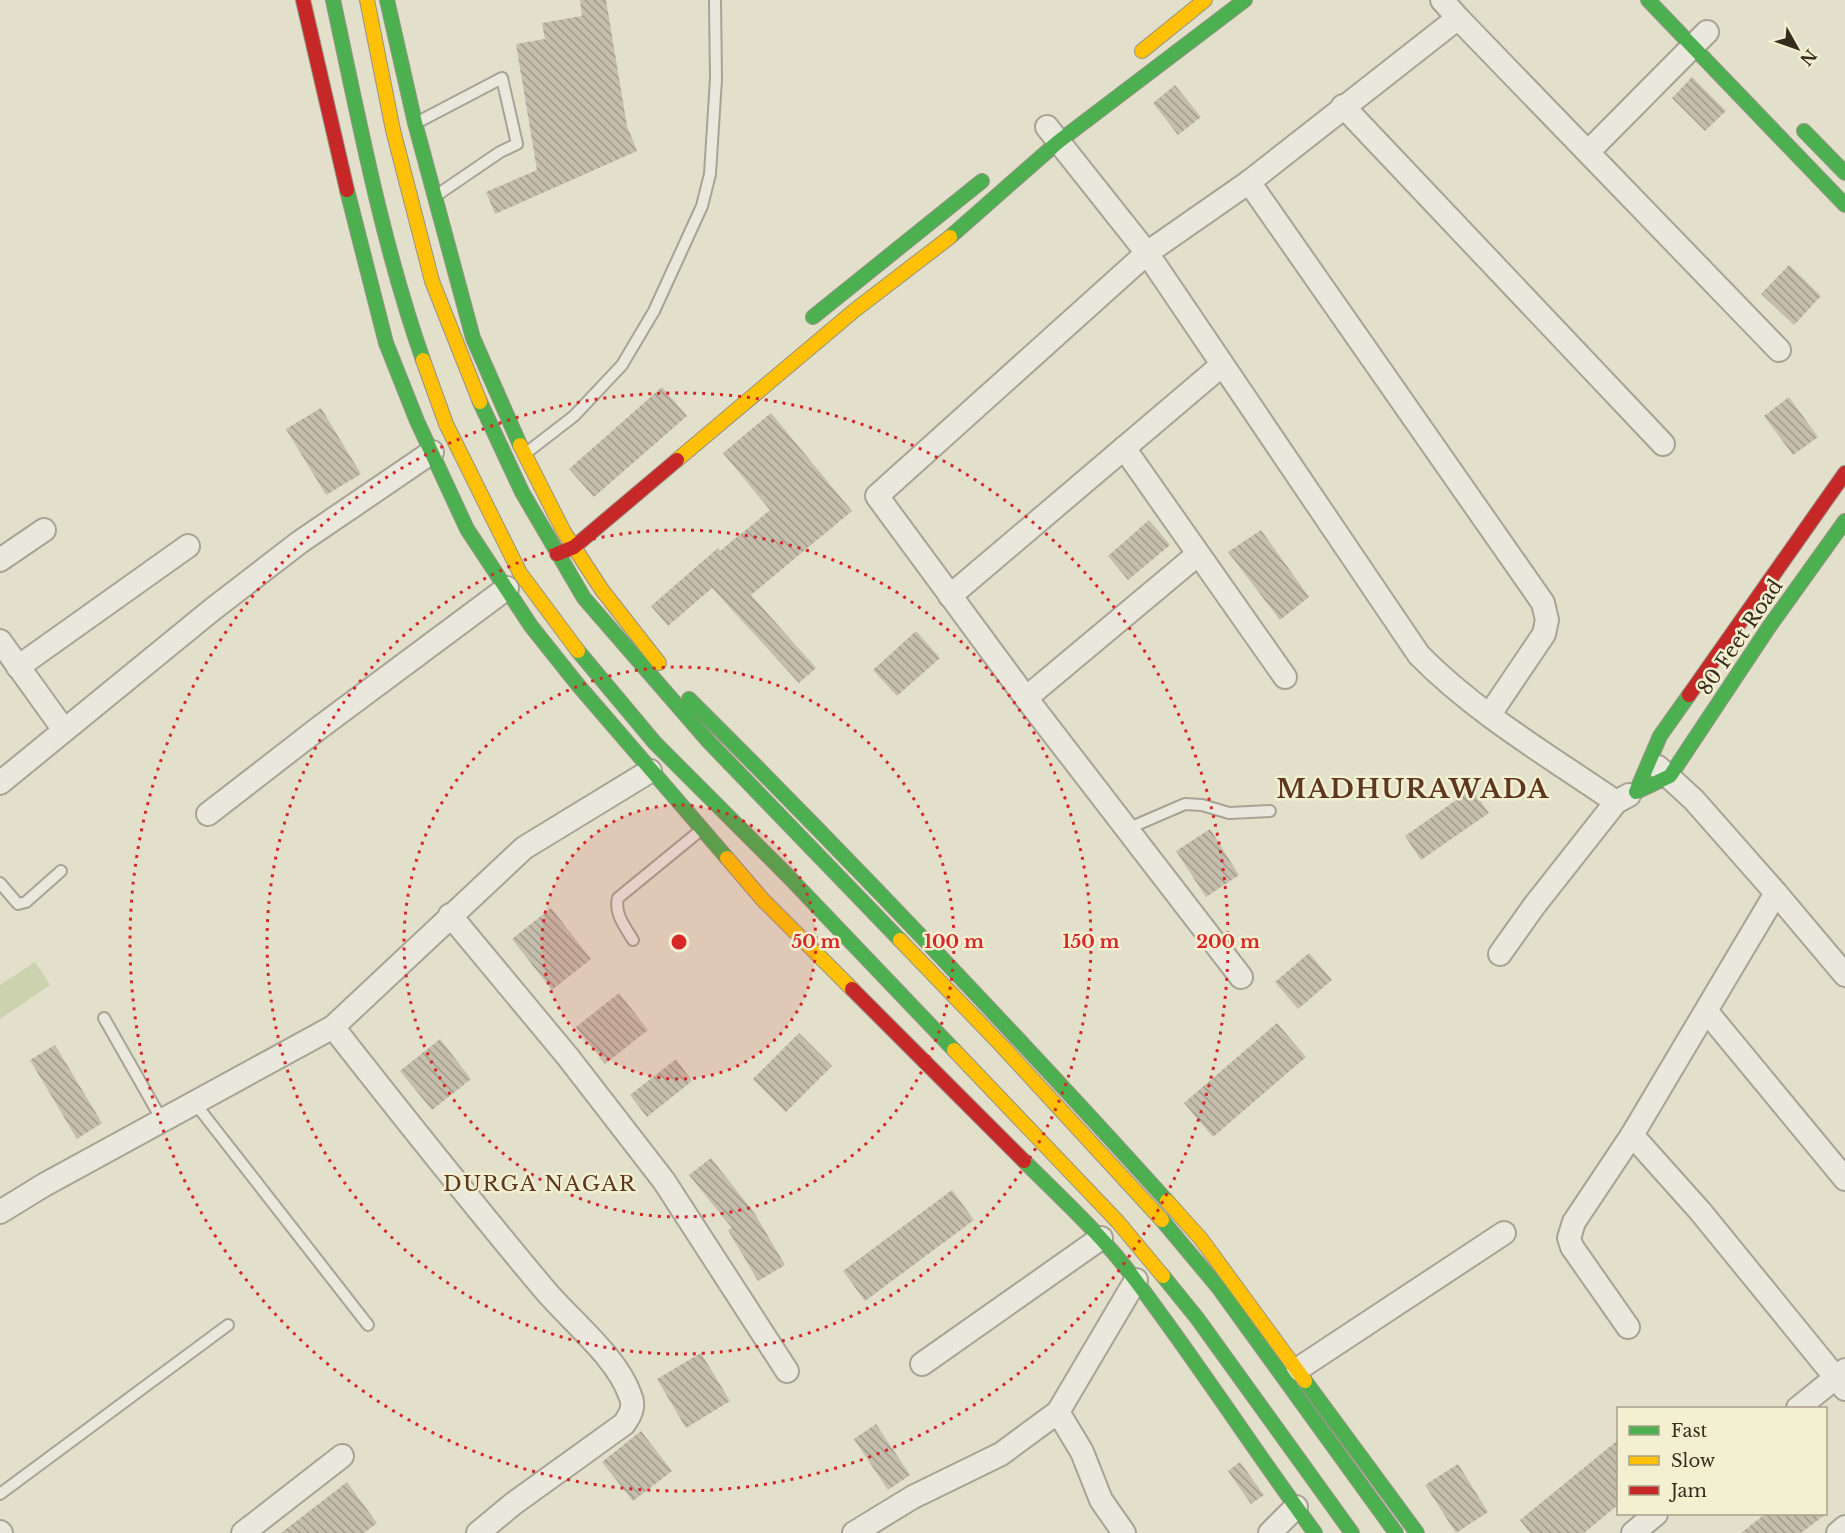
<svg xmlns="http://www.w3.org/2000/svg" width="1845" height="1533" viewBox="0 0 1845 1533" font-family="'Libre Baskerville',serif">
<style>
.pitch{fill:#ccd2ae}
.building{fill:url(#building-back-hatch)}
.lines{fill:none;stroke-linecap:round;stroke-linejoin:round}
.lane-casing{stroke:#a7a395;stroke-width:14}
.street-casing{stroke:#a7a395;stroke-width:26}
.fast-casing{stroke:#979385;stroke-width:16}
.slow-casing{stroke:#979385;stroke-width:16}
.jam-casing{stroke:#979385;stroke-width:16}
.lane{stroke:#eae8dd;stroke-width:10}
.street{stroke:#eae8dd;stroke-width:22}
.fast{stroke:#4caf50;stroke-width:14}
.slow{stroke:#ffc107;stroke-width:14}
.jam{stroke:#c62828;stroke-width:14}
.ring{fill:none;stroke:#d62828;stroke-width:3;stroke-dasharray:3 6}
.labels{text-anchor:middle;stroke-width:5;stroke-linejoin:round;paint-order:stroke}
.street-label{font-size:20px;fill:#342d1e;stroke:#f3efd1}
.neighbourhood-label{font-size:21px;letter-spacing:1.5px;fill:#5e3720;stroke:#f3efd1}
.district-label{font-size:26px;font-weight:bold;letter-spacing:1.5px;fill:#5e3720;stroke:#f3efd1}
.centre{fill:#d62828;stroke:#f3efd1;stroke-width:3}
.ring-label{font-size:18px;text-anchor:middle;font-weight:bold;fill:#d62828;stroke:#f3efd1;stroke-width:5;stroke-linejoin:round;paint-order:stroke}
</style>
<defs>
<pattern id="building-back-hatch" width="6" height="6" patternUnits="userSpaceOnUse" patternTransform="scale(1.5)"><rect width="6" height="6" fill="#c5beac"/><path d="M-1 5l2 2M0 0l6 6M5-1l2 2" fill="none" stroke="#a19b8b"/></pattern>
</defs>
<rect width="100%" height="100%" fill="#e2dfcb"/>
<polygon class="pitch" points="35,962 50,985 0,1019 0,985"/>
<g class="building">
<polygon points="580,0 606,0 627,126 637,151 495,214 486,192 537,170 516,44 545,39 542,23 582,16"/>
<polygon points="1692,77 1726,111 1705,131 1672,98"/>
<polygon points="1175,85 1201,117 1178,135 1153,103"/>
<polygon points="1789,265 1821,296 1794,325 1761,294"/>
<polygon points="662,387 687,416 594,497 569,469"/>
<polygon points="1789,397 1818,437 1793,455 1764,416"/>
<polygon points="321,408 361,474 326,495 286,429"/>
<polygon points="771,413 852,511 751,595 816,668 799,683 712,588 668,626 651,606 718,548 720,551 770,510 723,453"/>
<polygon points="1149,520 1170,545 1128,580 1108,556"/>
<polygon points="1261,530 1309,597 1280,620 1228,552"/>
<polygon points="916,631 940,658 897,696 873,670"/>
<polygon points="1472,789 1489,813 1421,860 1405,836"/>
<polygon points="1210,829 1239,875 1206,897 1176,851"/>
<polygon points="551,908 591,959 552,990 512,939"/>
<polygon points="1309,953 1332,980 1298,1009 1275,982"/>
<polygon points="619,993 648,1030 605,1064 576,1027"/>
<polygon points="1277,1023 1306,1057 1213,1137 1184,1103"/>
<polygon points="799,1033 832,1066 786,1112 753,1079"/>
<polygon points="440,1039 471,1079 432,1110 400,1071"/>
<polygon points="55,1045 102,1123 77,1139 30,1060"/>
<polygon points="676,1059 692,1081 647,1117 630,1095"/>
<polygon points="711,1158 755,1214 785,1265 758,1281 728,1230 732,1228 689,1175"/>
<polygon points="952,1190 974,1220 865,1301 843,1271"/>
<polygon points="701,1353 730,1401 686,1428 657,1379"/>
<polygon points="876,1424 910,1475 888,1490 854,1439"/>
<polygon points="641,1431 672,1471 633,1501 602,1462"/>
<polygon points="1618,1440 1618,1505 1584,1533 1530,1533 1520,1520"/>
<polygon points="1240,1462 1264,1495 1251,1504 1228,1471"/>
<polygon points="1458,1464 1488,1512 1456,1533 1425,1485"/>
<polygon points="347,1482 377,1523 364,1533 281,1533"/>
<polygon points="1765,1514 1826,1514 1801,1533 1741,1533"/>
</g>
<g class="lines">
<g class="lane-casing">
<g id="lane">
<polyline points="418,122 502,78 517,144 500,152 437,195"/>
<polyline points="526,453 574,416 622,365 654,311 702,206 710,174 716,79 715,0"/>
<polyline points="1127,829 1185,804 1202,805 1229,813 1270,811"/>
<polyline points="0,883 18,904 26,902 61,871"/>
<path d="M633,940C625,927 614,913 618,898L701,830"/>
<polyline points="104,1018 162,1120"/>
<polyline points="194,1102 368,1325"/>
<polyline points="0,1494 228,1325"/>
</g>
</g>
<g class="street-casing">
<g id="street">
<polyline points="1442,0 1458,18"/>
<polyline points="1343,106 1663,444"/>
<polyline points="1047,127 1147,253 1249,182 1543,603 1547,620 1544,634 1490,714"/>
<polyline points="1588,152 1707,32"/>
<polyline points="1249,182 1458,18 1779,350"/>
<polyline points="1124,448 1285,677"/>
<polyline points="0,560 44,530"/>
<polyline points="950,596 1222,365"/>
<polyline points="0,641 64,730"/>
<polyline points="18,667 188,546"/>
<polyline points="1026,698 1197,555"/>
<polyline points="1658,767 1694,800 1776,893 1632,1135 1700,1211 1845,1389"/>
<polyline points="0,783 213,609 300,542 432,452"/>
<polyline points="208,814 319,728 507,588"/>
<polyline points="1776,893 1845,975"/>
<polyline points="450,915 568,1057 664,1181 787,1371"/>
<polyline points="1500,954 1534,906 1616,802 1629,795"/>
<path d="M1241,977L1026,698L877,496L1147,253L1419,655C1476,713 1549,756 1616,802"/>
<polyline points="1707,1012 1845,1179"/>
<path d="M333,1027C402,1115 472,1203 544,1289C570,1320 617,1357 630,1395C635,1406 631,1414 624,1424L513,1504L478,1533"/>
<polyline points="0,1212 44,1185 333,1027 524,848 650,771"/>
<polyline points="1628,1327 1572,1247 1569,1238 1574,1222 1632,1135"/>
<polyline points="922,1364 1101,1238"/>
<polyline points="1298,1369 1504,1233"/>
<polyline points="1798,1408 1845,1370"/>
<polyline points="1058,1412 1082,1452 1101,1500 1124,1533"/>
<polyline points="0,1532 1,1533"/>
<polyline points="243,1533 342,1456"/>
<polyline points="854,1533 913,1497 1001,1454 1058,1412 1136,1280"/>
<polyline points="1270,1533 1296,1507"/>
<polyline points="1633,1533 1656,1514"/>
<polyline points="1838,1533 1845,1527"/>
</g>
</g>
<g class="fast-casing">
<g id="fast">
<path d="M333,0C359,120 382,243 423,360"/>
<polyline points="387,0 415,123 473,338 520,445"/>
<polyline points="1648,0 1845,205"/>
<polyline points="1804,131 1845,173"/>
<polyline points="347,190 386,343 417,421 467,529 531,626 578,685 727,858"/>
<polyline points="950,237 1058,142 1245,0"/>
<polyline points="813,317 982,181"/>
<polyline points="480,402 522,492 584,598 709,742 900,940"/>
<polyline points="578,651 655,743 787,875 954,1050"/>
<polyline points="1689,695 1660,736 1636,792 1670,776 1769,627 1845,521"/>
<path d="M689,699C853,862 1012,1030 1167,1201"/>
<path d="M1024,1161C1063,1200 1104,1237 1136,1281C1198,1363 1254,1450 1315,1533"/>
<polyline points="1162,1220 1218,1287 1396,1533"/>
<polyline points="1163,1276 1197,1318 1352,1533"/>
<polyline points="1305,1381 1417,1533"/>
</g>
</g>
<g class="slow-casing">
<g id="slow">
<polyline points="367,0 393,130 432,281 480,402"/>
<polyline points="1142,51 1205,0"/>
<polyline points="423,360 446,424 520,573 578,651"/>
<polyline points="520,445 564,532 602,590 659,663"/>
<polyline points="677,460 855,310 950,237"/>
<polyline points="727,858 763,900 852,989"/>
<polyline points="900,940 1002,1046 1162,1220"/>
<polyline points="954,1050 1118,1222 1163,1276"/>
<polyline points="1167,1201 1201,1239 1305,1381"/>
</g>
</g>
<g class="jam-casing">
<g id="jam">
<polyline points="303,0 347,190"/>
<polyline points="557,554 574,547 677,460"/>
<polyline points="1689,695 1845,473"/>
<polyline points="852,989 1024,1161"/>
</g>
</g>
<use href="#lane" class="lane"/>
<use href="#street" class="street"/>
<use href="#fast" class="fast"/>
<use href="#slow" class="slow"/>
<use href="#jam" class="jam"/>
</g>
<circle cx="679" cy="942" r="137" fill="#d62828" fill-opacity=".12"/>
<g class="ring">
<circle cx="679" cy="942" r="137"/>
<circle cx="679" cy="942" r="275"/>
<circle cx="679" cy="942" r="412"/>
<circle cx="679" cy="942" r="549"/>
</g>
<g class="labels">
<g class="street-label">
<text transform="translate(1740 637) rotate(-56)" y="7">80 Feet Road</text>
</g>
<g class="neighbourhood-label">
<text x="540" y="1191">DURGA NAGAR</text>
</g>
<g class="district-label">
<text x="1413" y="798">MADHURAWADA</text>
</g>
</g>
<circle cx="679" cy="942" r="9" class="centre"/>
<g class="ring-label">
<text x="816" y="948">50 m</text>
<text x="954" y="948">100 m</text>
<text x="1091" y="948">150 m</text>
<text x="1228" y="948">200 m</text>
</g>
<rect x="1617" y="1407" width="210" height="108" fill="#f3efd1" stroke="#a7a189" stroke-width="1.5"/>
<rect x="1629" y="1426" width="30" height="9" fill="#4caf50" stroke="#a7a189" stroke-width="1.5"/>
<text x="1671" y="1437" font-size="18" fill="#342d1e">Fast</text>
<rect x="1629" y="1456" width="30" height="9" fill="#ffc107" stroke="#a7a189" stroke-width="1.5"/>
<text x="1671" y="1467" font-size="18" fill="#342d1e">Slow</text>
<rect x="1629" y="1486" width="30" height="9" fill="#c62828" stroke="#a7a189" stroke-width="1.5"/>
<text x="1671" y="1497" font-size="18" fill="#342d1e">Jam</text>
<g transform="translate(1797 48) rotate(130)" stroke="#f3efd1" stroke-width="4.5" paint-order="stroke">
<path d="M0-4.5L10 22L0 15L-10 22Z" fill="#342d1e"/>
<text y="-9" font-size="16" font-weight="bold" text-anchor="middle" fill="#342d1e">N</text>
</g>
</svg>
